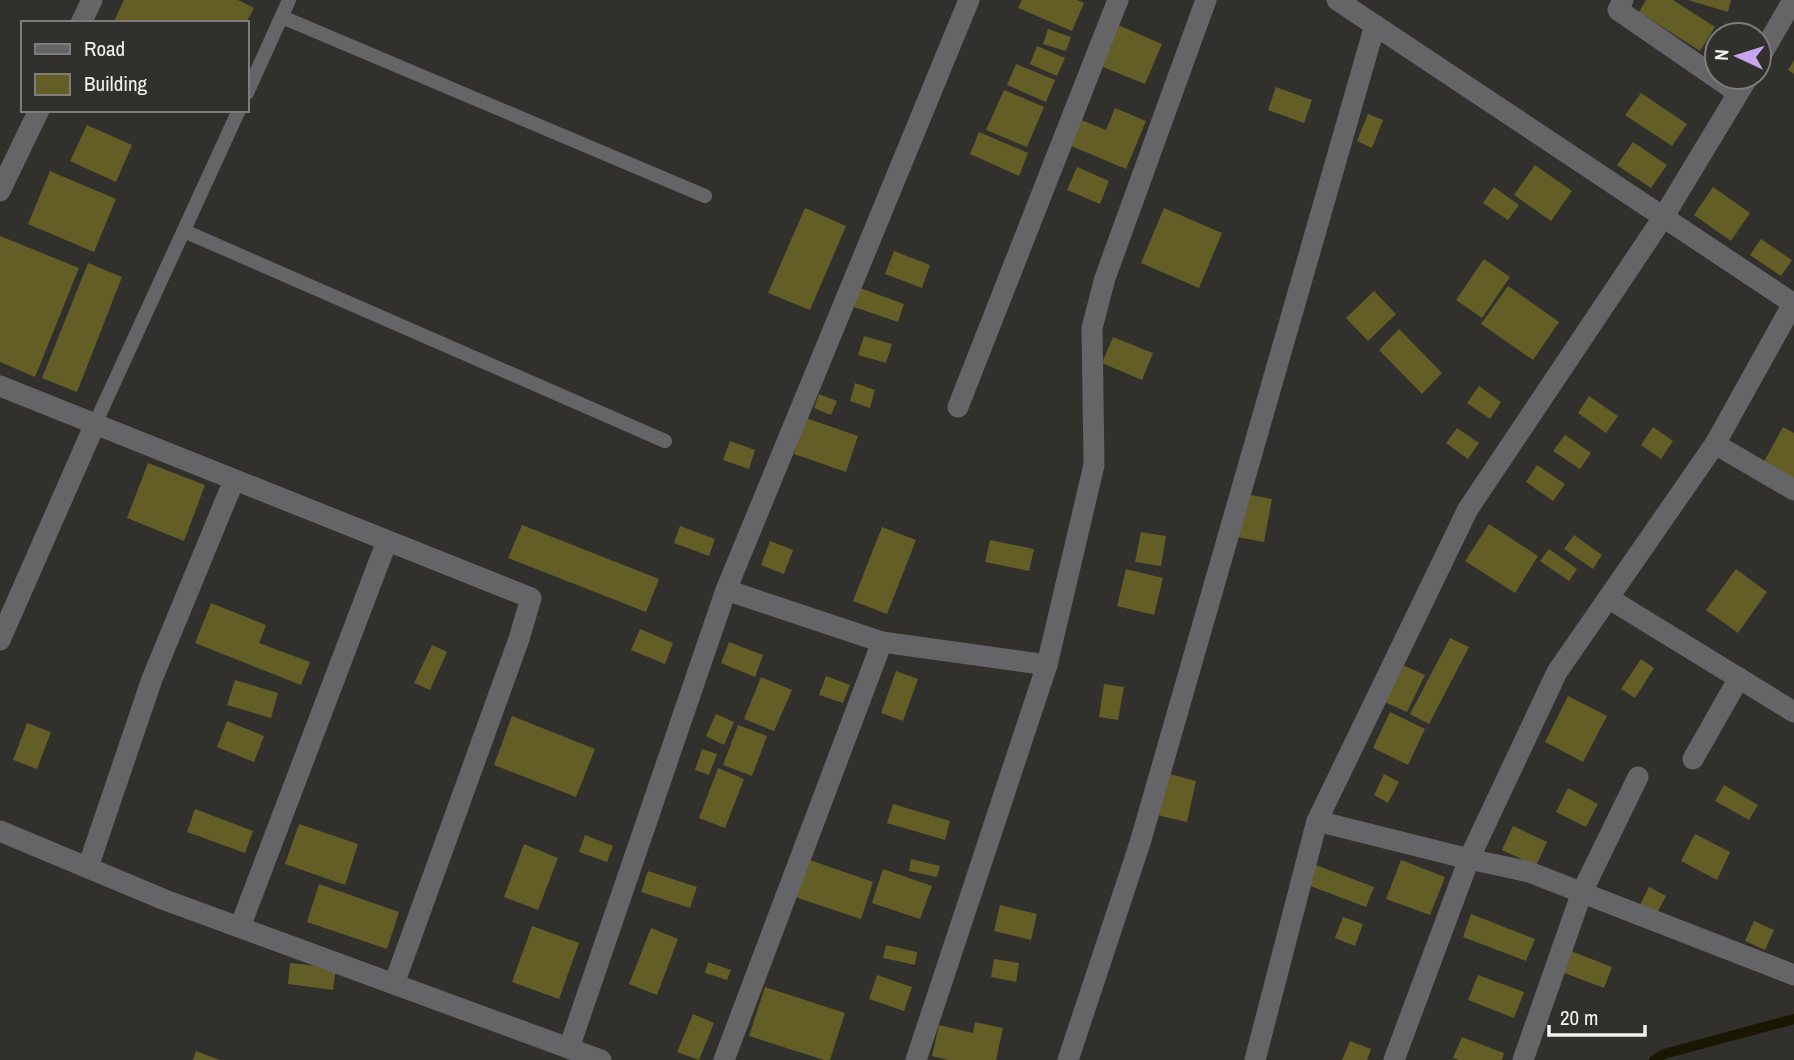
<svg xmlns="http://www.w3.org/2000/svg" width="1794" height="1060" viewBox="0 0 1794 1060" font-family="'Archivo Narrow',sans-serif">
<style>
.lines{fill:none;stroke-linecap:round;stroke-linejoin:round}
.stream{stroke:#1a1700;stroke-width:10}
.building{fill:#635d26}
.lane{stroke:#656466;stroke-width:14}
.street{stroke:#656466;stroke-width:21}
</style>
<rect width="100%" height="100%" fill="#31302d"/>
<g class="lines">
<polyline class="stream" points="1654,1060 1664,1054 1794,1019"/>
</g>
<g class="building">
<polygon points="124,0 238,0 254,8 246,23 113,23"/>
<polygon points="1022,0 1077,0 1084,3 1072,31 1018,8"/>
<polygon points="1646,0 1673,0 1715,27 1700,51 1639,12"/>
<polygon points="1688,0 1731,0 1728,12"/>
<polygon points="1111,22 1162,44 1145,84 1093,63"/>
<polygon points="1048,29 1071,37 1066,51 1043,44"/>
<polygon points="1717,36 1717,63 1705,56"/>
<polygon points="1037,46 1065,58 1057,76 1030,64"/>
<polygon points="1794,60 1794,74 1788,70"/>
<polygon points="1016,64 1055,80 1046,102 1007,85"/>
<polygon points="1276,87 1312,100 1304,123 1268,110"/>
<polygon points="1004,90 1044,107 1027,147 986,130"/>
<polygon points="1641,93 1687,124 1672,146 1625,115"/>
<polygon points="1115,108 1146,121 1126,169 1069,145 1079,119 1106,130"/>
<polygon points="1368,114 1383,120 1372,148 1357,141"/>
<polygon points="87,125 132,145 116,182 70,161"/>
<polygon points="979,132 1028,153 1019,176 970,154"/>
<polygon points="1633,142 1667,165 1651,188 1617,165"/>
<polygon points="1535,165 1572,191 1551,221 1514,195"/>
<polygon points="1077,167 1109,181 1100,204 1067,190"/>
<polygon points="50,171 116,199 94,252 28,224"/>
<polygon points="1494,187 1519,205 1508,220 1483,203"/>
<polygon points="1713,187 1750,213 1731,241 1694,215"/>
<polygon points="805,208 846,226 810,310 768,293"/>
<polygon points="1164,208 1222,233 1199,288 1141,263"/>
<polygon points="0,236 79,268 35,377 0,362"/>
<polygon points="1761,239 1792,260 1781,276 1750,255"/>
<polygon points="894,251 930,265 922,288 885,274"/>
<polygon points="1484,259 1510,277 1482,318 1456,300"/>
<polygon points="88,263 122,277 77,392 42,378"/>
<polygon points="1508,286 1559,322 1533,360 1481,324"/>
<polygon points="860,288 904,304 898,322 854,307"/>
<polygon points="1374,291 1396,314 1368,341 1346,318"/>
<polygon points="1399,329 1442,373 1422,394 1379,350"/>
<polygon points="864,336 892,344 886,363 858,355"/>
<polygon points="1113,337 1153,353 1142,380 1102,363"/>
<polygon points="855,383 875,390 870,408 850,401"/>
<polygon points="1479,386 1501,402 1490,419 1467,403"/>
<polygon points="819,394 837,401 831,415 814,408"/>
<polygon points="1589,396 1618,416 1606,433 1578,413"/>
<polygon points="806,418 858,436 846,472 794,454"/>
<polygon points="1653,427 1673,441 1661,459 1641,445"/>
<polygon points="1783,427 1794,433 1794,485 1761,467"/>
<polygon points="1457,428 1479,443 1468,459 1446,443"/>
<polygon points="1565,435 1591,453 1580,469 1553,451"/>
<polygon points="730,441 755,450 749,469 723,460"/>
<polygon points="148,463 205,485 184,541 127,518"/>
<polygon points="1537,465 1565,484 1553,501 1526,482"/>
<polygon points="1245,494 1272,499 1264,542 1237,537"/>
<polygon points="1489,524 1538,556 1515,593 1465,561"/>
<polygon points="522,525 659,579 646,612 508,558"/>
<polygon points="680,526 715,539 709,556 674,543"/>
<polygon points="882,527 916,540 887,614 853,601"/>
<polygon points="1141,532 1166,536 1161,566 1135,562"/>
<polygon points="1574,535 1602,555 1593,569 1564,549"/>
<polygon points="990,540 1034,549 1029,571 985,562"/>
<polygon points="770,541 793,550 784,574 761,565"/>
<polygon points="1549,549 1577,569 1569,581 1540,561"/>
<polygon points="1126,569 1163,578 1154,615 1117,606"/>
<polygon points="1736,569 1767,592 1738,633 1706,610"/>
<polygon points="211,603 266,625 259,643 310,662 301,685 195,643"/>
<polygon points="640,629 673,643 665,664 631,650"/>
<polygon points="1450,638 1469,647 1429,724 1410,714"/>
<polygon points="729,642 763,655 755,677 721,663"/>
<polygon points="432,645 447,652 430,690 414,683"/>
<polygon points="1641,659 1654,668 1635,698 1621,689"/>
<polygon points="1398,663 1425,675 1407,712 1380,700"/>
<polygon points="896,671 918,679 903,721 881,713"/>
<polygon points="826,676 850,685 843,703 819,695"/>
<polygon points="761,677 792,690 774,731 744,719"/>
<polygon points="235,680 278,693 271,718 227,705"/>
<polygon points="1104,684 1124,687 1118,720 1099,717"/>
<polygon points="1568,696 1607,716 1583,762 1545,742"/>
<polygon points="1390,712 1425,729 1408,765 1373,748"/>
<polygon points="716,714 734,722 724,745 706,736"/>
<polygon points="512,716 595,749 576,797 494,765"/>
<polygon points="227,721 264,736 254,762 217,747"/>
<polygon points="27,723 51,732 37,769 13,760"/>
<polygon points="738,725 767,736 752,776 723,765"/>
<polygon points="702,749 717,754 709,775 695,770"/>
<polygon points="718,768 744,779 725,828 699,818"/>
<polygon points="1166,773 1196,781 1187,822 1157,815"/>
<polygon points="1384,774 1399,782 1388,803 1374,795"/>
<polygon points="1724,785 1758,805 1749,820 1715,801"/>
<polygon points="1568,788 1598,804 1586,827 1556,812"/>
<polygon points="893,804 950,821 945,840 887,823"/>
<polygon points="195,809 253,831 245,853 187,832"/>
<polygon points="299,824 358,844 345,885 285,864"/>
<polygon points="1513,826 1547,842 1536,866 1502,850"/>
<polygon points="1695,834 1730,852 1717,880 1681,861"/>
<polygon points="585,835 613,846 607,862 579,852"/>
<polygon points="524,844 558,858 538,910 504,897"/>
<polygon points="807,859 873,882 861,919 795,897"/>
<polygon points="911,859 940,866 937,877 909,871"/>
<polygon points="1401,860 1445,877 1430,915 1386,899"/>
<polygon points="1313,864 1374,887 1366,907 1305,884"/>
<polygon points="883,869 932,886 920,919 872,903"/>
<polygon points="648,871 697,887 690,908 641,892"/>
<polygon points="319,884 399,912 387,949 307,922"/>
<polygon points="1649,887 1666,896 1656,915 1639,907"/>
<polygon points="1000,905 1037,914 1031,940 994,931"/>
<polygon points="1471,914 1535,939 1526,961 1463,937"/>
<polygon points="1343,917 1363,924 1355,946 1335,938"/>
<polygon points="1754,921 1774,930 1765,950 1745,941"/>
<polygon points="532,926 579,943 559,999 512,982"/>
<polygon points="651,928 678,939 657,995 629,984"/>
<polygon points="886,945 917,952 915,965 883,958"/>
<polygon points="1568,950 1612,967 1604,988 1559,971"/>
<polygon points="994,959 1019,963 1016,982 991,977"/>
<polygon points="708,962 731,970 727,980 705,973"/>
<polygon points="290,963 336,968 333,990 288,984"/>
<polygon points="877,975 912,987 904,1011 869,999"/>
<polygon points="1478,975 1524,992 1514,1018 1468,1000"/>
<polygon points="765,987 845,1013 830,1060 824,1060 749,1036"/>
<polygon points="693,1014 714,1023 699,1060 677,1052"/>
<polygon points="975,1022 1003,1028 996,1060 948,1060 932,1056 939,1025 973,1033"/>
<polygon points="1462,1037 1504,1053 1502,1060 1459,1060 1453,1058"/>
<polygon points="1350,1041 1371,1049 1367,1060 1342,1060"/>
<polygon points="196,1051 220,1060 193,1060"/>
</g>
<g class="lines">
<g class="lane">
<polyline points="282,17 705,196"/>
<polyline points="247,93 289,0"/>
<polyline points="184,231 665,441"/>
<polyline points="95,424 239,110"/>
</g>
<g class="street">
<polyline points="1337,0 1794,304"/>
<polyline points="1623,0 1618,10 1737,92"/>
<polyline points="81,23 92,0"/>
<polyline points="1759,59 1793,0"/>
<polyline points="0,191 39,110"/>
<polyline points="0,386 531,598 519,639 394,984"/>
<polyline points="958,407 1118,0"/>
<polyline points="1715,444 1794,490"/>
<polyline points="1608,598 1794,712"/>
<polyline points="0,640 95,424"/>
<polyline points="882,642 1047,665"/>
<polyline points="1693,759 1739,678"/>
<polyline points="1317,821 1469,859 1557,672 1715,444 1794,302"/>
<polyline points="0,831 165,900 601,1060"/>
<polyline points="88,867 152,679 234,480"/>
<polyline points="240,927 387,541"/>
<polyline points="569,1048 726,590 969,0"/>
<polyline points="724,1060 882,642 726,590"/>
<polyline points="916,1060 1047,665 1094,465 1092,328 1105,278 1206,0"/>
<polyline points="1068,1060 1140,843 1375,25"/>
<polyline points="1255,1060 1317,821 1468,509 1664,216 1748,77"/>
<polyline points="1394,1060 1469,859 1529,872 1794,975"/>
<polyline points="1523,1060 1582,892 1638,777"/>
</g>
</g>
<rect x="21" y="21" width="228" height="91" fill="#31302d" stroke="#7e7d7b" stroke-width="2"/>
<rect x="35" y="44" width="35" height="10" fill="#656466" stroke="#7e7d7b" stroke-width="2"/>
<text x="84" y="56" font-size="21" fill="#f1f1ef">Road</text>
<rect x="35" y="74" width="35" height="21" fill="#635d26" stroke="#7e7d7b" stroke-width="2"/>
<text x="84" y="91" font-size="21" fill="#f1f1ef">Building</text>
<g transform="translate(1738 56) rotate(274)"><circle r="33" fill="#31302d" stroke="#7e7d7b" stroke-width="2"/>
<path d="M0-5L12 26L0 18L-12 26Z" fill="#c8a5ef"/>
<text y="-10" font-size="19" font-weight="bold" text-anchor="middle" fill="#f1f1ef">N</text>
</g>
<path d="M1549 1025v10h96v-10" fill="none" stroke="#f1f1ef" stroke-width="3.5"/>
<text x="1560" y="1025" font-size="21" fill="#f1f1ef" stroke="#31302d" stroke-width="5" paint-order="stroke">20 m</text>
</svg>
